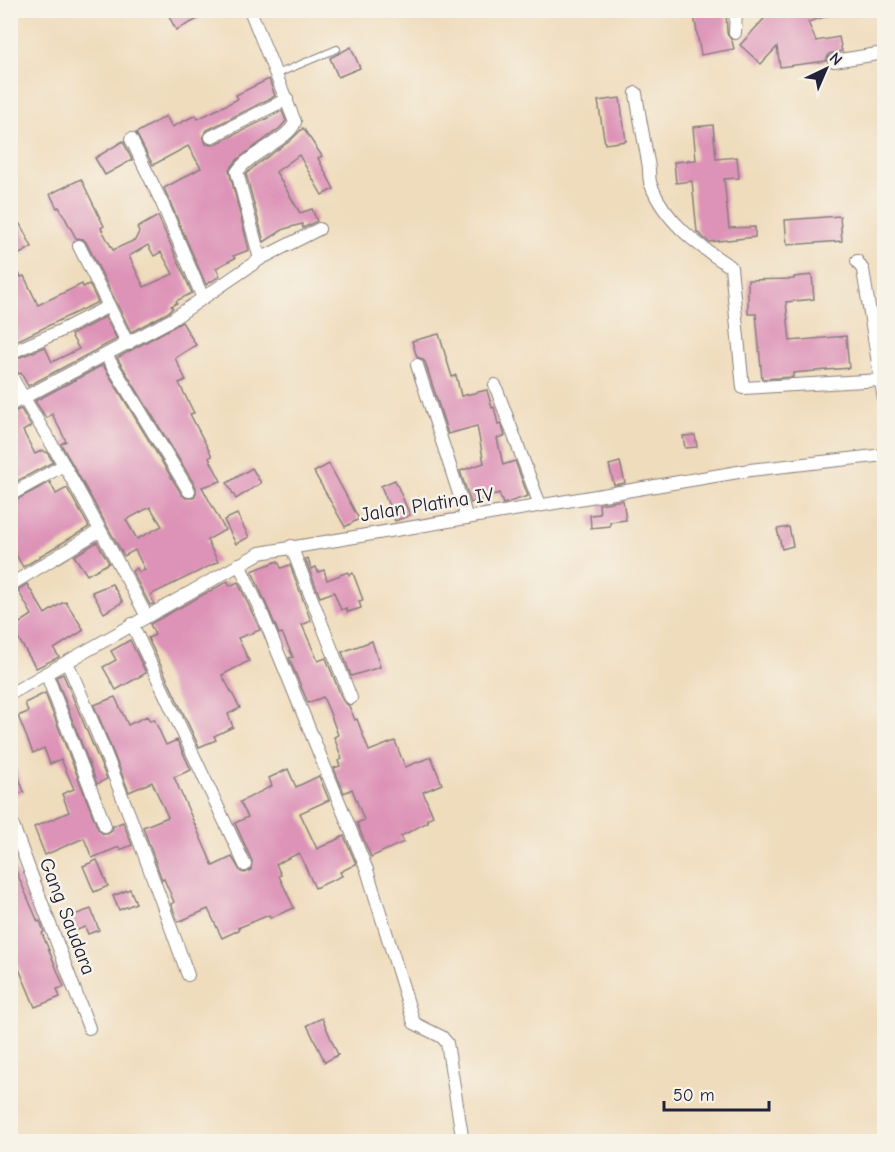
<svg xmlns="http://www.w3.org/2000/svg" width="895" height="1152" viewBox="0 0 895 1152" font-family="'Comic Neue',sans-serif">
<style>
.building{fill:#dd93b7;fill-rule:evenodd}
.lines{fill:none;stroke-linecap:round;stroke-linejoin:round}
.service-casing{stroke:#887f7c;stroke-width:8}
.minor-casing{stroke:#887f7c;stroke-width:14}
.service{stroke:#fff;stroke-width:6}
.minor{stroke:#fff;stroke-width:12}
.labels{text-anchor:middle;stroke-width:5;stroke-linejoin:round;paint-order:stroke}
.street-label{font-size:20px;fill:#22223b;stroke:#f7f3e8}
</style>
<rect width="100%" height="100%" fill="#f7f3e8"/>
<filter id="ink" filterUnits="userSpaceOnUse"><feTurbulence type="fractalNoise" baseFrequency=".0167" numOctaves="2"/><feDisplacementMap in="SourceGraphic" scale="12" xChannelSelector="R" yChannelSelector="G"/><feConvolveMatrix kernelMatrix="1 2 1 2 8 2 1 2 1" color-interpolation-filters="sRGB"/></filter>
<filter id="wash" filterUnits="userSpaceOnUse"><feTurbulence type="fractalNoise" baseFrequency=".008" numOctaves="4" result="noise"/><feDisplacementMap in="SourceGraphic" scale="24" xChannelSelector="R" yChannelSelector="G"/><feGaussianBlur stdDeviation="1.35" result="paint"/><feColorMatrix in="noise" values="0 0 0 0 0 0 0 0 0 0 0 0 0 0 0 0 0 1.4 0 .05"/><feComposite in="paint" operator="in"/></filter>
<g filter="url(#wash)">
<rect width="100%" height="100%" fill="#efdcbc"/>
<g id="blocks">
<g class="building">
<polygon points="166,10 216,10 176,30"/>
<polygon points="693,10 726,10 727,33 732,41 734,49 701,55"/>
<polygon points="772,10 837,10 837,13 808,22 816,41 839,37 842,51 829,54 826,61 780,67 777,47 761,64 740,45"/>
<polygon points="351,47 360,68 338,77 330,58"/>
<polygon points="269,79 275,96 207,130 203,136 206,144 214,145 282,111 286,121 280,128 238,159 229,170 249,250 233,256 235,258 216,268 220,276 206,285 164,188 201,168 188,146 153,165 136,133 166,116 172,127 196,115 198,119 238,99 236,95"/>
<polygon points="620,98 626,141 605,144 598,101"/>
<polygon points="713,125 716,159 737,157 739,178 724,179 729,228 755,227 755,237 709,242 697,232 692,181 676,183 674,162 696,160 693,127"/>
<polygon points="303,128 322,156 318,158 334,189 322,195 299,155 276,172 300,213 312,209 317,221 303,228 302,224 284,229 264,242 246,174 256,165 290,141"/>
<polygon points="123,141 132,160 105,175 95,158"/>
<path d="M81,179L104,226L101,228L113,250L135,240L139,232L137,228L158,216L192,293L176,301L177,303L171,306L173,308L167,313L131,332L86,242L83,239L76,238L59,207L57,208L50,194ZM148,245L154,256L161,252L173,274L144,287L129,256Z"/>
<polygon points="840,216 842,241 787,245 785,220"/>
<polygon points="20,224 32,247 11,259 21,277 24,276 38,305 82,284 83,287 89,284 98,302 10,344 10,229"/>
<polygon points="812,275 814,299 786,302 790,341 846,336 849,368 793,373 793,377 762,379 756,314 748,314 748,280 794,279 794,277"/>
<polygon points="105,317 117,339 28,386 21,373 19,374 13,366 11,361 45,347 52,362 79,349 71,335"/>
<path d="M182,322L196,345L175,358L186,380L179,383L194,413L190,414L212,456L209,458L221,481L202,487L225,530L207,540L218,562L150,595L154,604L150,605L132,571L137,568L139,572L145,570L135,550L124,556L61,444L66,441L52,414L46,418L35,401L103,365L182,495L186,498H193L196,494V487L117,358ZM150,507L162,526L137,539L126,520Z"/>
<polygon points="439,334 452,377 456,375 461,396 487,390 492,408 494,407 498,424 501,423 505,436 497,438 503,465 515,461 528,496 503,504 499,493 471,503 460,471 484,463 477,426 448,434 425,362 422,359 417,357 412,341"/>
<polygon points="21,409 31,426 23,431 35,454 43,450 45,452 47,452 53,462 10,485 10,413"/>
<polygon points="695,435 697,447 685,448 683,436"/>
<polygon points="620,462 625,483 614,485 609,465"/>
<polygon points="329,464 359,519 345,527 314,472"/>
<polygon points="252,468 261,483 236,499 227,483"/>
<polygon points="395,480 410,515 395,521 381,486"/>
<polygon points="50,482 56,494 67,488 89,527 40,556 40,557 23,567 10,544 10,503"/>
<polygon points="623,500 626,520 610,522 610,526 591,528 590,515 600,514 599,504"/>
<polygon points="237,514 249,537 236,544 224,520"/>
<polygon points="789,527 793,546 782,549 777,529"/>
<polygon points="97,542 109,563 87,575 74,556"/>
<polygon points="308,558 311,569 316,567 318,572 324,570 327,580 348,572 349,575 353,573 363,600 359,601 361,608 348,612 346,608 341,610 334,592 320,597 305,559"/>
<polygon points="278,561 281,568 290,565 311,621 302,625 318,661 326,658 343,701 349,706 355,720 357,719 369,751 395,741 405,767 431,757 442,784 423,792 433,816 427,819 428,822 401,836 404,842 371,857 357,823 364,820 352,789 344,793 334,768 340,766 338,761 342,759 334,737 338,735 330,713 323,697 308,703 289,658 293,657 282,633 279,634 252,571"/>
<polygon points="228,581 230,586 238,582 260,630 238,638 249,661 222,675 240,708 228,714 233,727 214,736 216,740 199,747 148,638 155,635 150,624"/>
<polygon points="27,584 45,614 62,603 66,602 84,630 54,649 59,657 36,668 12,628 32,615 18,590"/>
<polygon points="112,584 123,602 104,613 92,592"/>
<polygon points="130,640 146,673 116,690 103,667 116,660 111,651"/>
<polygon points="372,641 380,667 351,676 342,652"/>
<polygon points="63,674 107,779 97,784 56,677"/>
<polygon points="45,693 98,829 103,834 107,834 112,831 113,826 123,822 132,845 120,850 119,847 92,858 84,838 45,855 34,827 69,812 62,794 74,789 61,759 50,764 44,748 33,753 18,716 28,712 25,703"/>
<polygon points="115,697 128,725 147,716 150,721 154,719 166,745 177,740 191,770 174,777 213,866 232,857 241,872 245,873 251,870 252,861 235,823 248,817 240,802 272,786 269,778 288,769 296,787 319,776 329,800 300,813 317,849 344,836 356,864 340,872 342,876 315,888 299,853 276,864 281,875 279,876 294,908 270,918 269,915 238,928 239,930 222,938 208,909 178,922 171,904 174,902 164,879 162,880 143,827 168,817 152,782 129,792 94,705"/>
<polygon points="12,758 24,792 10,796 10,759"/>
<polygon points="10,857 38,922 40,921 44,932 42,933 64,987 57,989 60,997 35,1007 10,947"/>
<polygon points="97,860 108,886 94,892 83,866"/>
<polygon points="130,889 136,903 119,910 113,896"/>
<polygon points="91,909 99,930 88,934 85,927 72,932 66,918"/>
<polygon points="322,1018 338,1055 325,1062 307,1025"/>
</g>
</g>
</g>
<g filter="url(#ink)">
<use href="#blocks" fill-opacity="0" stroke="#887f7c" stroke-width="1.5"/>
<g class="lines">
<g class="service-casing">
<polyline id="service" points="277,74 337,49"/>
</g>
<g class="minor-casing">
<g id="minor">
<polyline points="735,33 736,10"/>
<polyline points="834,61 884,53"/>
<path d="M636,93C639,116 644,139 648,162C650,169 648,178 651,185C665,222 700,247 731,267L743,388L882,380"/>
<polyline points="211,137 287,99"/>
<polyline points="131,139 162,203 203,298"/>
<polyline points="79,246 128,344"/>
<polyline points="260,259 319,229"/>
<polyline points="857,261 863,270 884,400"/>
<polyline points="10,353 58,332 109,306"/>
<polyline points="106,355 189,491"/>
<polyline points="417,365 467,518"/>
<path d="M10,374C27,405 47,435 64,465C92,515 120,565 146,615"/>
<polyline points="495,385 540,505"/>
<path d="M10,405L171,320L260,259L237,172C250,152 289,140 295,122L250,10"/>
<polyline points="10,495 64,465"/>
<polyline points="291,546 351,698"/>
<polyline points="239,564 263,616 367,870 414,1023 442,1037 447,1043 463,1142"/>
<polyline points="10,585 99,531"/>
<polyline points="132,624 245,865"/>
<path d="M67,662C112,764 150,869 188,975"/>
<polyline points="46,673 105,826"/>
<polyline points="10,694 260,553 750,470 884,455"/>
<polyline points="10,818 89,1028"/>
</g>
</g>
<use href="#service" class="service"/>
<use href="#minor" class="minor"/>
</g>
</g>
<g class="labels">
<g class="street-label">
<text transform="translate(427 504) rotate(-9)" y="7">Jalan Platina IV</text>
<text transform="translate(68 916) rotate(69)" y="7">Gang Saudara</text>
</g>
</g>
<rect width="895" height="1152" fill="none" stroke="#f7f3e8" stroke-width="36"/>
<g transform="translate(826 69) rotate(44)" stroke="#f7f3e8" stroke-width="4.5" paint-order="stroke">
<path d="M0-4.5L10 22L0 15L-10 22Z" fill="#22223b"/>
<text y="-9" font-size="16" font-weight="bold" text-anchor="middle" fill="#22223b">N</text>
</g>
<path d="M664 1101v9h105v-9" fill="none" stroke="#22223b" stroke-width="3"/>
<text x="673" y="1101" font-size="18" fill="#22223b" stroke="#f7f3e8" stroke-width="4.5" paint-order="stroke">50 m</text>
</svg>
